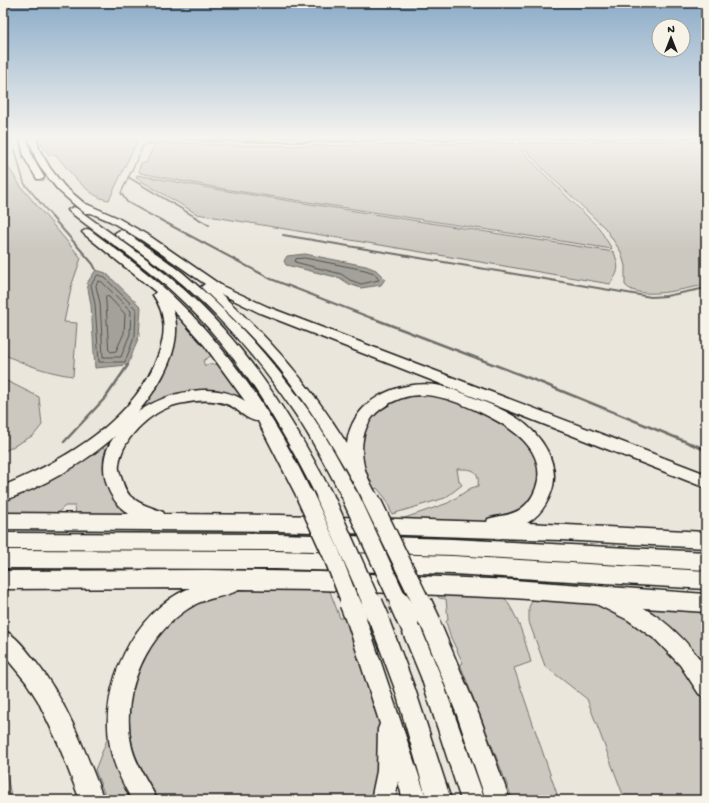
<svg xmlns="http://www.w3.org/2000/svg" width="709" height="803" viewBox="0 0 709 803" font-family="'Gochi Hand',sans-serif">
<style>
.green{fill:#ccc8c0;stroke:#74726e}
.water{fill:#a3a19a;stroke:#6d6c68}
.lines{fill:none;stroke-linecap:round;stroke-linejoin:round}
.shore{stroke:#52514e;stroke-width:1}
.stream-far3{stroke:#6d6c68;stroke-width:1.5}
.stream-far2{stroke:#6d6c68;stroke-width:2}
.stream-far1{stroke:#6d6c68;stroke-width:2.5}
.stream{stroke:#6d6c68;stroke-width:3}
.highway-casing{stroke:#1c1c1c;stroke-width:3}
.highway{fill:#f7f3e8;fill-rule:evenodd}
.highway-bridge-far1-casing{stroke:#1c1c1c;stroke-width:20;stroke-linecap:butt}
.highway-bridge-casing{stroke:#1c1c1c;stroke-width:24;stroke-linecap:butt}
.highway-bridge-far1{stroke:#f7f3e8;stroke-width:17}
.highway-bridge{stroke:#f7f3e8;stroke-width:21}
.quiet{stroke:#8d6e63;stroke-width:2.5;stroke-dasharray:5 2.5;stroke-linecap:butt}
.cycleway-casing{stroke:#f7f3e8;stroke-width:3}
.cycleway{fill:#1b5e20;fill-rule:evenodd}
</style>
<rect width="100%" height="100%" fill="#eae6dc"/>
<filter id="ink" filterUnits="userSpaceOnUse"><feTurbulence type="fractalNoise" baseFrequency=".025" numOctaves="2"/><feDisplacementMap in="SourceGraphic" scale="8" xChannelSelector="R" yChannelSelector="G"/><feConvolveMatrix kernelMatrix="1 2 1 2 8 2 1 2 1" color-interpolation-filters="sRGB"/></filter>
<g filter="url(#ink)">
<g class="green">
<path d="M38,137H133L138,139L109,200C90,199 67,169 57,156L49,155L39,141Z"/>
<path d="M165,137H706V138C609,139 513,139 416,140C332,141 248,143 163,139Z"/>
<path d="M706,141V285C684,288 641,302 625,285V266L621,252L605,228L547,173L519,143Z"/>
<path d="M160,142C278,150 397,143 515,143L543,173L599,228L612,249L224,189L140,173L139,170L141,163H146L155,143Z"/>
<path d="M6,164L22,188L81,258L72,284L64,322L77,323L73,376C49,373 26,365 3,354V167Z"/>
<path d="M137,175L221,190L614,252C619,267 620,271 610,284L197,214L136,178Z"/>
<path d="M170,307L198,332L212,355L203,361L205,366L210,364H224L248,401L229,393L204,391L128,424L109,490C115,502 124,508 135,515L76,517L75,506H65L51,519H3V498L58,471L156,384Z"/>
<polygon points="3,379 39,397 42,425 34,435 3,452"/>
<path d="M410,394L444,396L494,417L524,438L540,465L538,490L518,514L487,522L396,521L448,503L471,488L478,486C480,468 470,469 457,469L459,481L462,485L445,498L392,514L386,499L377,488L374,489L362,465L360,436L378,408Z"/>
<path d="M258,588L329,589L340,618H348L381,725L377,800H159C150,784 139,769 134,751C115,685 150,619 213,596C219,594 225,590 231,589C239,588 249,588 258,588Z"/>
<path d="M435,593L503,596C518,615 524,638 531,662L514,668L559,800H513L460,664L463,663L451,638L446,622L448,619L446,599L439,598Z"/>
<polygon points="534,597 588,601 644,623 699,684 706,700 706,800 625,800 587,699 545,666 529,622 529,607"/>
<polygon points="630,602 706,604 706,674"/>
<polygon points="112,727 137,800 107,800 95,770"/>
<polygon points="3,758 12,800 3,800"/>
</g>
<g class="water">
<polygon points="305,254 366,266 376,270 385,279 381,285 361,288 349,284 340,278 286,265 284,261 287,256"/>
<polygon points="96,270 106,273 141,307 139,336 128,365 95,368 91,305 87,283"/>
</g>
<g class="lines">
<g class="shore">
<polygon points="305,258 365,270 374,273 379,280 361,284 350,280 341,274 295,262 296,259"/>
<polygon points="98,275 104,277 136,309 135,335 125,362 99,362 95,304 91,285"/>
<polygon points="99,281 102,282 131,311 130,334 121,357 103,357 100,303 96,286"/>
<polygon points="106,296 109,297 125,314 124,333 116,351 111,352 109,350"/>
</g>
<g class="stream-far3">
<polyline points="170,137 177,138"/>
<polyline points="414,137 552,137"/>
<polyline points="181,138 269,140"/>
<polyline points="281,141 405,138"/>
<polyline points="15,150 24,183 53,218"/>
<polyline points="140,152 143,146 152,142"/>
<polyline points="139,155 121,193 127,202 156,218"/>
<polyline points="128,177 197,218"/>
</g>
<g class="stream-far2">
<polyline points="52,217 93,264 96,270"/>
<polyline points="155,217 271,279 374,319"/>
<polyline points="195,217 209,225"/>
<polyline points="283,235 651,297 666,296 706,288"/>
</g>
<g class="stream-far1">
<polyline points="372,318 542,383 694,445"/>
<polyline points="64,442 106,397 128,365"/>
</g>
<polyline class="stream" points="692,444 706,450"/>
<g class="highway-casing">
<g id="highway">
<polygon points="20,137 27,138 32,157 44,177 43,179 37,179 24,157"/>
<path d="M28,137H36L39,149L50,168L64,186L84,203L116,217L151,237L222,286L268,307L706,474V488L260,313L221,294C272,341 310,385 347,444C351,401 397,380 436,385C452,388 467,395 482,401C494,406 506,411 517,418C541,434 562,464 551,493C546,506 539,516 527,523L706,532V548L561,540L280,531L3,529V513L129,514C104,498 95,460 115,436C84,464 42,487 3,501V486C65,460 135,421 159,353C166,333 166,313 153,295L156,292L84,234L82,232L87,229L90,230C115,249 141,267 164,288C228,346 277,419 313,496L311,501L305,503L299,501L258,421C246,421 239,409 229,405C214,399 198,400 184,403C155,407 122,436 119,465C118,469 120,473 121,477C123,484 125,490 130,496C140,505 151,507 163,512L164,514L280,515L487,522L488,519C500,515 512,516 522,508C531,501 536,491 538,480C543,442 501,422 473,409C441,395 412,386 381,409C359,425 358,457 369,480C372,487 376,493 379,499L377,504L371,506L365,504C339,457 313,410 279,368C256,340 229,314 203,289L201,287L205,284L143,241L110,221L91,213H85L76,206L58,190L43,171L36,159ZM173,310L205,346L245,401C214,380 167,392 138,412C160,386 185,345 173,310Z"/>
<path d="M73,207L76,208C111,234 148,258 181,287C246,344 291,416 331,492L333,497L331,502L325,504L319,502C281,425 237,350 173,292C141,262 104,239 70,212L68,210Z"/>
<path d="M120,230L124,231C143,245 164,258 183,273C229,312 271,358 306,407C325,434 341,464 357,493L359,498L357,503L351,505L345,503C330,473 314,443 296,415C263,365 220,315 173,276C155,262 135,249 116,235L115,233Z"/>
<polygon points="3,533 278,534 452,539 706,552 706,570 452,555 278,550 3,549"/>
<polygon points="3,550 275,551 453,556 706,571 706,589 453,574 275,569 3,568"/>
<path d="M207,570L320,572L513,580L706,594V612L644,608C669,623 687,641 704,665L706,667V697L699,694L680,665L656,640L628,620L596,604L513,598L320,590L238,589L237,591C224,597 208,598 196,604C147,631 119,693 132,748C137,767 149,782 157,800H132C123,784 113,765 110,746C99,687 132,612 190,588L3,589V571Z"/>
<polygon points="356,608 363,611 366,618 427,800 403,800 398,781 395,800 371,800 377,771 378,729 380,724 346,618 349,611"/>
<polygon points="379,609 386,612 415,689 451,800 427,800 395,689 369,619 372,612"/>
<polygon points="408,611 415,614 441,677 485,800 461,800 421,677 398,621 401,614"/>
<polygon points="430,612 437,615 479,715 510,800 486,800 457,715 420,622 423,615"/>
<path d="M3,630C15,635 24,647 32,657C66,699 85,750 104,800H80L58,743L38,701L26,682L3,654Z"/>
</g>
</g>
<use href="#highway" class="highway"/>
<g class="highway-bridge-far1-casing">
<g id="highway-bridge-far1">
<polyline points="305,496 331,553 351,604"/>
<polyline points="325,497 372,604"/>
<polyline points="351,498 400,604"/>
<polyline points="371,499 422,604"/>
</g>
</g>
<g class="highway-bridge-casing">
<g id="highway-bridge">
<polyline points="350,603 356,618"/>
<polyline points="372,603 379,619"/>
<polyline points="400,603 408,621"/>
<polyline points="421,603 430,622"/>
</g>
</g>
<use href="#highway-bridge-far1" class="highway-bridge-far1"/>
<use href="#highway-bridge" class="highway-bridge"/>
<polyline class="quiet" points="3,142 32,137"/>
<g class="cycleway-casing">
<polygon id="cycleway" points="140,137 159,137 206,140 303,141 409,139 687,137 706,137 706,139 409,141 303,143 206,142"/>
</g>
<use href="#cycleway" class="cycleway"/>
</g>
</g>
<linearGradient id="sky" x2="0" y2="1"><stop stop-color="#8cacc9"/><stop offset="0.55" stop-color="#f6f4ef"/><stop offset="1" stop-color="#f6f4ef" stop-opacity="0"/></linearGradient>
<rect width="709" height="250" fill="url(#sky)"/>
<rect width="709" height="803" fill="none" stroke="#f7f3e8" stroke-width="16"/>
<rect x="8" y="8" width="693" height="787" fill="none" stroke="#1c1c1c" stroke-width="1.5" filter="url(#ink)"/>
<g transform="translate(671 38)"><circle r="19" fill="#f7f3e8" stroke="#9f9d96"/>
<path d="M0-3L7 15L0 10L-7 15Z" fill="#1c1c1c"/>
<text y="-6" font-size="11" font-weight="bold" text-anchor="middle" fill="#1c1c1c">N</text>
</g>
</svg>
